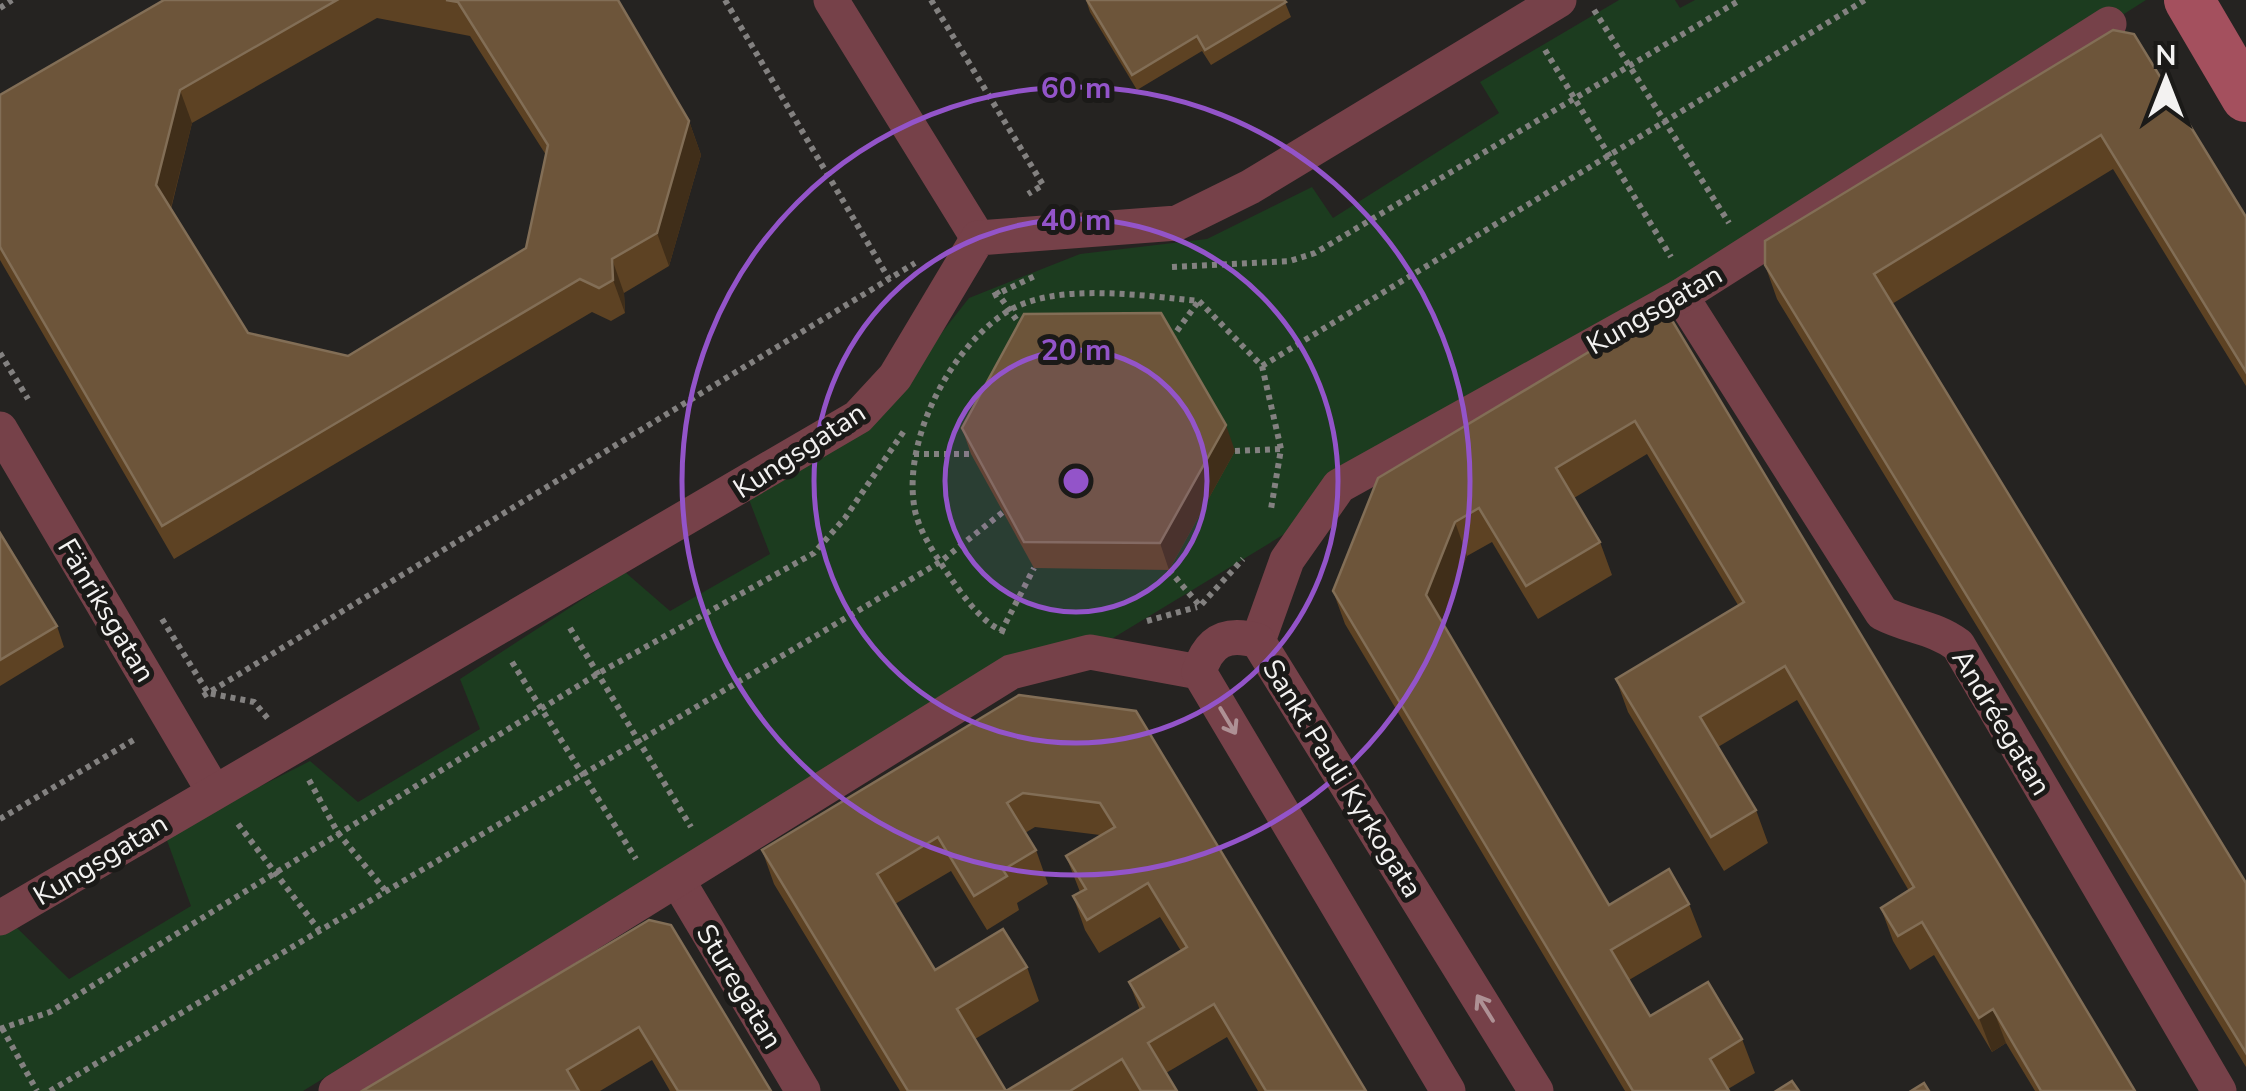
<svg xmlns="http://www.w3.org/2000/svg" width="2246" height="1091" viewBox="0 0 2246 1091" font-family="'Nunito Sans',sans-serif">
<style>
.green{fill:#1c3c1f}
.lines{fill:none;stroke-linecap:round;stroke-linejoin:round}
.path{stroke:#838180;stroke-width:6;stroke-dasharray:5 5;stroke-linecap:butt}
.street{stroke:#764149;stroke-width:35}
.secondary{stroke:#a4505e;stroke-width:50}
.wall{fill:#5d4223;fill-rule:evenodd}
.shaded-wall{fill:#402e19}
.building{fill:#6d553a;stroke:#826e56;stroke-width:2.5}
.oneway{stroke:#ae9195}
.ring{fill:none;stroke:#9354c9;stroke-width:5}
.labels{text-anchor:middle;stroke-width:10;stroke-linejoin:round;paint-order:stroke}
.street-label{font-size:28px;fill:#f3f2f1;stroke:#1b1a18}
.centre{fill:#9354c9;stroke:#1b1a18;stroke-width:5}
.ring-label{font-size:30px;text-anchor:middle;font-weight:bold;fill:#9354c9;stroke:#1b1a18;stroke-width:10;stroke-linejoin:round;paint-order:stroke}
</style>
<rect width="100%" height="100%" fill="#252321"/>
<polygon class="green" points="1619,0 1675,0 1680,8 1695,0 2146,0 1748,253 1090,652 945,694 303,1091 0,1091 0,933 14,925 69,979 191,906 165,835 310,761 358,802 480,729 460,679 625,572 670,611 770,554 748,497 863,433 969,298 1080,254 1207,239 1312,187 1333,218 1499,113 1480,82"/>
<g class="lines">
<g class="path">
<polyline points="725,0 889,279 915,263"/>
<polyline points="931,0 1043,185 1028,194"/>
<polyline points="0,8 12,0"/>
<polyline points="1594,10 1729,223"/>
<polyline points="1545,50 1671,257"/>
<polyline points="1172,267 1290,261 1315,253 1740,0"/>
<polyline points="996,291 1023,329"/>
<polyline points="993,296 1035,276"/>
<polyline points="1171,339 1198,302"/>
<polyline points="0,353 28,399"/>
<polyline points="1262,366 1865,0"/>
<polyline points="1235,451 1281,449"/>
<polyline points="914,454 971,454"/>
<polyline points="1169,570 1200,606 1243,559"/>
<polyline points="162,619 208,693 254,702 269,720"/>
<polyline points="1147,621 1197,607"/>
<polyline points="570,628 691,827"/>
<polyline points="1001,632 1034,568"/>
<path d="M1005,632C983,624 965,598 952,580C938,559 917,530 914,505C904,439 949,350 1005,313C1053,281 1144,296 1199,301L1262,366L1281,449L1271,509"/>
<polyline points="512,662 636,859"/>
<polyline points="203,696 889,279"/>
<polyline points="309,780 338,833 385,890"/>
<polyline points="0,819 137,738"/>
<polyline points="238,824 319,930"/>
<polyline points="2,1028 37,1091"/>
<polyline points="0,1029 50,1012 599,673 814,553 845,518 906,428"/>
<polyline points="50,1091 940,562 1003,512"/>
</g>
<g class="street">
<polyline points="831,0 978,238"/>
<path d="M1681,296L1882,613C1909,627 1934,627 1958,645L2219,1091"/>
<polyline points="0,429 214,792"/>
<polyline points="1258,641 1287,560 1339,486 1681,296 2109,24"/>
<polyline points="678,881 803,1091"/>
<polyline points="0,918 858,417 895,377 978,238 1177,223 1250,187 1559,0"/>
<polyline points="336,1091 1011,672 1090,652 1199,672"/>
<path d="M1448,1091L1199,672C1209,640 1227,632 1258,641L1536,1091"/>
</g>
<polyline class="secondary" points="2189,0 2246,97"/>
</g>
<g class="wall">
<path d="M164,0H618L689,121L701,155L669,266L624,293L625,313L611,321L592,312L174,559L0,260V95ZM377,18L470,36L546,155L526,248L348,356L248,333L171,209L192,123Z"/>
<polygon points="1086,0 1284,0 1291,17 1211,65 1202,51 1137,90 1090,12"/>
<polygon points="2134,34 2246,217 2246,386 2113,169 1892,304 2246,883 2246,1067 1777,299 1765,265"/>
<polygon points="1664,307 2135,1091 2035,1091 2006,1043 1992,1052 1934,955 1910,970 1893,941 1881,908 1909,891 1797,700 1718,747 1756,810 1768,843 1724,871 1628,712 1616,679 1738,605 1647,454 1574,498 1600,542 1612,575 1538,619 1492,542 1467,556 1441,620 1609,905 1689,904 1702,937 1629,980 1650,1016 1742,1039 1755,1073 1728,1089 1729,1091 1625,1091 1345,624 1333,591"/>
<polygon points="962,428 1235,451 1169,570 1034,568 971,454"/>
<polygon points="0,533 57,626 64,647 0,686"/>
<polygon points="1019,695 1366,1091 1258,1091 1227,1037 1166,1073 1177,1091 1006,1091 1140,1010 1129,982 1181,951 1160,917 1099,953 1085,930 1073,896 1080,892 1066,856 1100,835 1035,827 1025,833 1036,850 1048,884 1017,903 1019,910 987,930 951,871 895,904 935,970 1027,967 1039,1001 975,1039 1006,1091 900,1091 774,884 762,850"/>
<polygon points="649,920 771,1091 670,1091 652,1060 600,1091 362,1091"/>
</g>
<g class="shaded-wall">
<polygon points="180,90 192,123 168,219 156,185"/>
<polygon points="689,121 701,155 669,266 657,233"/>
<polygon points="612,259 624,293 625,313 613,280"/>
<polygon points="1226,425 1235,451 1169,570 1160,543"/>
<polygon points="1455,522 1467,556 1438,628 1426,595"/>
<polygon points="1993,1009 2006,1043 1992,1052 1979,1018"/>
</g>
<g class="building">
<polygon points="164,0 337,0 180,90 156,185 248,333 348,356 526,248 548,145 458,2 446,0 618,0 689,121 657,233 612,259 613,280 599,288 580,279 162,526 0,247 0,95"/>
<polygon points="1087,0 1284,0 1286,2 1205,50 1197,36 1132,75"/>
<polygon points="2113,30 2134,34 2246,217 2246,372 2101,135 1874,274 2246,883 2246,1053 1765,265 1765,241"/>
<polygon points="1664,307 2135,1091 2041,1091 1993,1009 1979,1018 1922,922 1898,936 1881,908 1914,887 1785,666 1700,717 1756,810 1711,837 1616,679 1744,602 1635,421 1556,468 1600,542 1526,586 1479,508 1455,522 1426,595 1609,905 1669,869 1689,904 1611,950 1650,1016 1708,982 1742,1039 1710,1059 1729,1091 1633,1091 1333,591 1378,478"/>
<polygon points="1161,313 1226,425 1160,543 1024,542 962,428 1024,314"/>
<polygon points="0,533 57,626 0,660"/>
<polygon points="1019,695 1136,711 1366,1091 1266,1091 1214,1004 1148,1043 1177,1091 1141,1091 1122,1059 1070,1091 1006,1091 1144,1007 1129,982 1187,947 1148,883 1087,920 1073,896 1086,889 1066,856 1115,827 1100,803 1023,793 1007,803 1036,850 1003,870 1007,876 974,896 938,837 877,874 935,970 1003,929 1027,967 957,1009 1006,1091 908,1091 762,850"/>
<polygon points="649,920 671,925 771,1091 678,1091 639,1027 567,1070 579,1091 362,1091"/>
<polygon points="1792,1081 1799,1091 1776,1091"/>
<polygon points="1924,1083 1929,1091 1911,1091"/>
</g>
<defs><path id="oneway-shaft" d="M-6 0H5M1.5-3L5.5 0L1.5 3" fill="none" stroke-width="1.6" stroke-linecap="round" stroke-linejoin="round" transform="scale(2.5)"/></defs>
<g class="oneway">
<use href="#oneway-shaft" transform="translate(1228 721) rotate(59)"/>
<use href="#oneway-shaft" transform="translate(1485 1008) rotate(-122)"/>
</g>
<circle cx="1076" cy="481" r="131" fill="#9354c9" fill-opacity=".12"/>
<g class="ring">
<circle cx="1076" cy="481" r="131"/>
<circle cx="1076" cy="481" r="262"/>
<circle cx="1076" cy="481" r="394"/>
</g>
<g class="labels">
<g class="street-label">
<text transform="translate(1654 309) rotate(-30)" y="10">Kungsgatan</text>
<text transform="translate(799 450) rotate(-33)" y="10">Kungsgatan</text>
<text transform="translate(107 610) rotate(59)" y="10">Fänriksgatan</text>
<text transform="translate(2002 722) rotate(59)" y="10">Andréegatan</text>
<text transform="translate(1343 778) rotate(58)" y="10">Sankt Pauli Kyrkogata</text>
<text transform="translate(100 859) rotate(-31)" y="10">Kungsgatan</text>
<text transform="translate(740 986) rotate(59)" y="10">Sturegatan</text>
</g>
</g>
<circle cx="1076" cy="481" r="15" class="centre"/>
<g class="ring-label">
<text x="1076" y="98">60 m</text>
<text x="1076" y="230">40 m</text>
<text x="1076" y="360">20 m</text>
</g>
<g transform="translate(2166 80)" stroke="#1b1a18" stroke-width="8" paint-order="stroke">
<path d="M0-8L18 38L0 25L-18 38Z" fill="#f3f2f1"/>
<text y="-15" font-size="28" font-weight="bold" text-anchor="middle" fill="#f3f2f1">N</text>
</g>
</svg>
